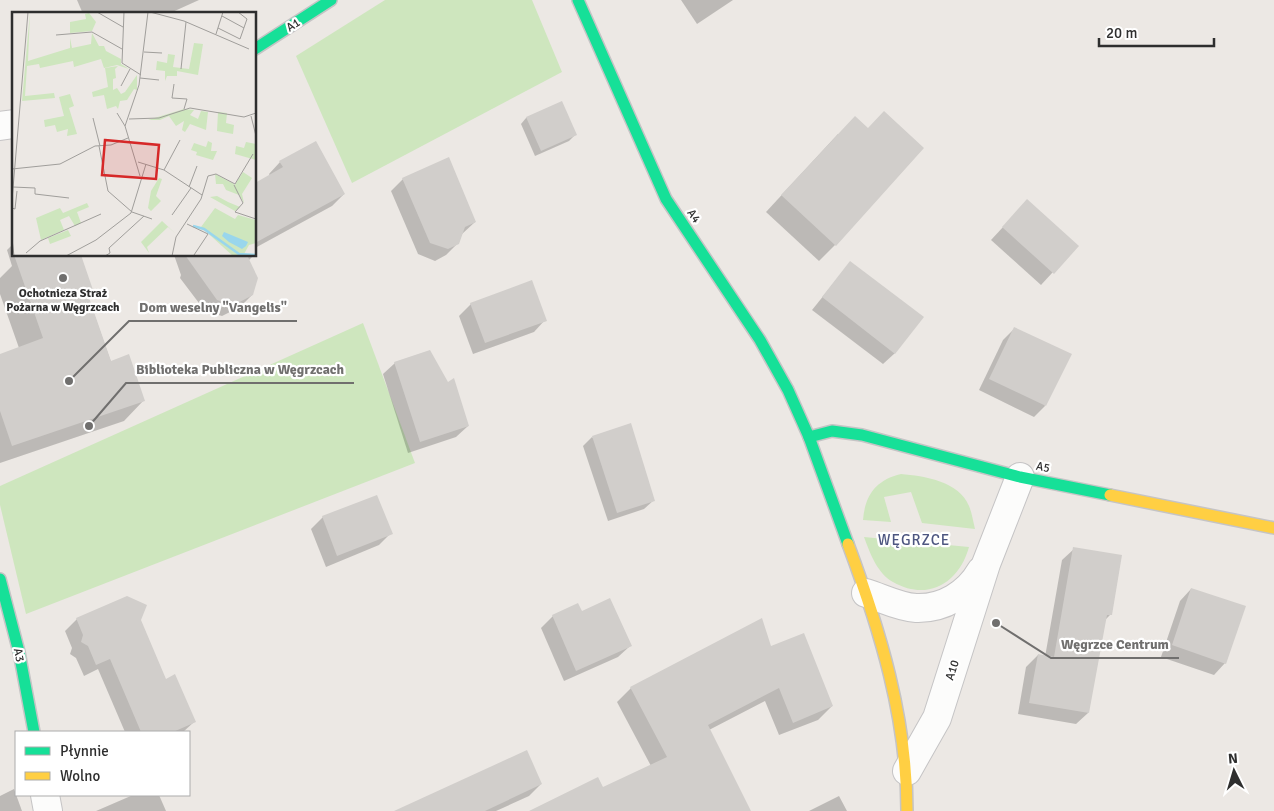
<svg xmlns="http://www.w3.org/2000/svg" width="1274" height="811" viewBox="0 0 1274 811" font-family="Signika,sans-serif">
<style>
.green{fill:#cee6be}
.shadow{fill:#0003}
.building{fill:#d1cecb}
.lines{fill:none;stroke-linecap:round;stroke-linejoin:round}
.street-casing{stroke:#c5c4c5;stroke-width:30}
.fast-casing{stroke:#c5c4c5;stroke-width:14}
.slow-casing{stroke:#c5c4c5;stroke-width:14}
.street{stroke:#fcfcfb;stroke-width:28}
.fast{stroke:#16e098;stroke-width:11}
.slow{stroke:#ffcf43;stroke-width:11}
.poi-dot{fill:#706f6e;stroke:#fff;stroke-width:2}
.labels{text-anchor:middle;stroke-width:4.5;stroke-linejoin:round;paint-order:stroke}
.street-label{font-size:12px;fill:#2e2e2e;stroke:#fff}
.poi-label{font-size:12px;font-weight:bold;fill:#2e2e2e;stroke:#fff}
.quarter-label{font-size:15px;letter-spacing:1px;fill:#4d5680;stroke:#fff}
.inset-river{fill:none;stroke:#99d6ec;stroke-width:2.5}
.inset-road{fill:none;stroke:#a09e9b;stroke-width:1}
.view{fill:#d62828;fill-opacity:0.15;stroke:#d62828;stroke-width:2.5}
.inset-edge{fill:none;stroke:#2e2e2e;stroke-width:2.5}
.leader{fill:none;stroke:#706f6e;stroke-width:2}
.callout-dot{fill:#706f6e;stroke:#fff;stroke-width:2}
.callout-label{font-size:14px;text-anchor:middle;font-weight:bold;fill:#706f6e;stroke:#fff;stroke-width:4.5;stroke-linejoin:round;paint-order:stroke}
</style>
<rect width="100%" height="100%" fill="#ece8e4"/>
<g class="green">
<polygon points="385,0 532,0 562,72 352,183 296,56"/>
<polygon points="363,323 415,463 26,614 0,505 0,486"/>
<path d="M901,474C924,476 959,481 969,506C972,513 973,521 975,529L922,523L911,492L884,497L891,522L863,520C865,495 876,480 901,474Z"/>
<path d="M864,537L969,547C959,583 928,602 893,582C877,573 870,553 864,537Z"/>
</g>
<g class="shadow">
<polygon points="77,0 199,0 168,14 83,14"/>
<polygon points="681,0 733,0 697,24"/>
<polygon points="561,103 575,135 569,141 535,156 521,124 526,118"/>
<polygon points="838,134 835,245 819,261 766,212"/>
<polygon points="280,162 344,194 332,206 255,248 255,186 270,176 269,174"/>
<polygon points="403,179 475,222 462,234 458,243 446,255 435,261 418,254 391,191"/>
<polygon points="1016,213 1077,246 1041,285 991,240"/>
<polygon points="14,243 14,255 79,255 91,290 87,294 111,362 144,400 124,421 0,463 0,355 19,348 0,294 0,278 12,266 7,250"/>
<polygon points="174,255 254,255 248,261 252,295 240,307 222,316 205,311 180,278 181,275"/>
<polygon points="850,263 895,353 883,364 812,310"/>
<polygon points="471,304 545,320 534,332 473,354 459,316"/>
<polygon points="1015,328 1045,406 1034,417 979,390 1003,340"/>
<polygon points="395,363 468,426 456,437 408,453 383,374"/>
<polygon points="592,437 654,500 644,509 608,521 583,446"/>
<polygon points="323,517 391,533 379,545 326,567 311,529"/>
<polygon points="1074,549 1110,615 1104,621 1088,713 1076,724 1018,714 1026,667 1038,655 1045,657 1062,560"/>
<polygon points="1191,589 1225,663 1214,675 1161,657 1180,601"/>
<polygon points="581,612 630,646 618,657 564,681 541,628 553,616"/>
<polygon points="77,619 165,680 194,722 183,732 125,732 98,669 84,676 76,658 70,654 72,648 65,631"/>
<polygon points="771,647 832,706 818,720 779,735 765,701 709,730 702,811 558,811 651,766 617,702 631,688"/>
<polygon points="541,784 529,796 496,811 407,811"/>
<polygon points="14,789 22,811 0,811 0,796"/>
<polygon points="133,795 159,795 166,811 96,811"/>
<polygon points="839,796 847,811 809,811"/>
</g>
<g class="building">
<polygon points="562,101 577,135 541,151 526,117"/>
<polygon points="884,111 924,148 836,246 781,195 855,116 868,128"/>
<polygon points="316,141 345,194 255,243 255,183 283,167 279,161"/>
<polygon points="449,157 476,222 465,227 459,244 448,249 430,243 402,178"/>
<polygon points="1027,199 1079,246 1054,274 1002,227"/>
<polygon points="14,255 81,255 93,290 87,292 111,361 129,354 145,401 12,446 0,411 0,354 43,338"/>
<polygon points="185,255 247,255 258,278 253,295 234,305 217,300"/>
<polygon points="850,261 924,317 895,354 822,297"/>
<polygon points="532,280 547,321 485,343 470,303"/>
<polygon points="1014,327 1072,354 1046,406 989,379"/>
<polygon points="430,350 448,382 454,378 469,426 420,442 394,362"/>
<polygon points="631,423 655,501 617,513 592,436"/>
<polygon points="377,495 393,534 337,556 322,516"/>
<polygon points="1073,547 1122,555 1112,615 1107,615 1089,713 1029,703 1038,654 1054,657"/>
<polygon points="1191,588 1246,606 1226,664 1172,645"/>
<polygon points="127,596 147,605 141,620 166,679 175,674 196,722 173,732 141,732 110,659 96,665 88,646 81,642 83,635 76,618"/>
<polygon points="610,598 632,646 576,671 552,615 578,603 582,611"/>
<polygon points="762,618 771,646 804,633 833,706 793,723 779,688 708,725 751,811 529,811 598,777 603,787 667,757 630,687"/>
<polygon points="527,750 542,784 485,811 394,811"/>
</g>
<g class="lines">
<g class="street-casing">
<g id="street">
<polyline points="0,126 14,124"/>
<path d="M866,593C882,598 899,607 916,608C943,609 968,594 981,571"/>
<polyline points="907,771 937,718 986,564 1020,477"/>
<polyline points="45,795 48,811"/>
</g>
</g>
<g class="fast-casing">
<g id="fast">
<polyline points="578,0 666,199 760,340 788,390 809,437 848,544"/>
<polyline points="255,49 331,0"/>
<polyline points="809,437 832,431 862,435 1020,477 1110,495"/>
<polyline points="0,579 19,652 34,732"/>
</g>
</g>
<g class="slow-casing">
<g id="slow">
<polyline points="1110,495 1274,528"/>
<path d="M848,544C880,630 907,718 907,811"/>
</g>
</g>
<use href="#street" class="street"/>
<use href="#fast" class="fast"/>
<use href="#slow" class="slow"/>
</g>
<circle class="poi-dot" cx="63" cy="278" r="5"/>
<g class="labels">
<g class="street-label">
<text transform="translate(293 25) rotate(-33)" y="4">A1</text>
<text transform="translate(694 216) rotate(56)" y="4">A4</text>
<text transform="translate(1043 467) rotate(11)" y="4">A5</text>
<text transform="translate(19 655) rotate(78)" y="4">A3</text>
<text transform="translate(952 670) rotate(-72)" y="4">A10</text>
</g>
<g class="poi-label">
<text x="63" y="297">Ochotnicza Straż<tspan x="63" dy="14">Pożarna w Węgrzcach</tspan></text>
</g>
<g class="quarter-label">
<text x="914" y="545">WĘGRZCE</text>
</g>
</g>
<g transform="translate(12 12)">
<rect width="244" height="244" fill="#ece8e4"/>
<path d="M18,0L16,49L58,36V26L60,36L79,32L80,21L87,34H92L94,39L109,47V52L117,57L105,53L92,56L89,47L62,55L61,49L28,56L27,52L15,54L13,84L42,81L43,86L10,89ZM77,1L84,10L80,19L58,21V10L74,7L73,2ZM182,31L191,32L186,63L165,59V64H155L153,69V59L144,58L145,49L155,51L156,42L163,43L161,55L177,57ZM106,54L103,57L104,66L101,67V78L105,76L109,82L113,80L125,63V78L122,77L115,88L108,89L106,97L104,94L95,97L92,83L81,85L80,80L96,75L93,56ZM58,82L62,94L57,96L65,122L55,124L56,117L45,120L43,113L33,115L32,108L52,104L47,85ZM172,97L182,98L178,103L186,107L189,99L196,100L194,118L178,112L173,120L170,118L172,109L164,114L157,104L148,108H136ZM206,100L215,101L214,111L222,113L221,122L205,119ZM196,129L200,131L199,139H205L201,148L184,143L185,140L179,138L182,131L194,135ZM234,130L244,132V148L223,142L224,134L232,136ZM231,160L240,166L230,182L232,191L222,174ZM203,162L222,172L227,183L214,178L211,172H204ZM147,166L150,167L144,184L149,189L139,199L136,196L139,179ZM205,184L216,190L228,195L223,199L198,185ZM75,191L77,195L65,200L69,211L63,214L57,204L48,208L52,218L29,228L24,206L48,196L51,201ZM203,196L223,207L226,203L244,208V231L237,233L232,242L244,244H221L189,215ZM150,209L164,222L156,215L135,235L137,241L129,230ZM56,218L59,224L38,232L36,226Z" fill="#cee6be"/>
<path d="M212,220L236,230L234,234L230,237L217,230L210,224Z" fill="#99d6ec"/>
<path class="inset-river" d="M181,214L192,217L227,242L244,243"/>
<path class="inset-road" d="M85,0L111,15M112,0L110,51L129,63M138,0L172,9L237,37M210,4L232,16M206,16L228,27L235,7L226,0M204,22L211,0M44,23L80,20L110,37M132,40L150,41M169,57L174,10M128,66L147,68M162,72L160,86L175,87L172,97M109,74L118,57M105,101L113,114M239,104L244,124M81,106L88,134M117,107L147,106L178,96L232,105L244,101M87,134L96,179L120,200L140,207M126,150L152,158L190,183M0,157L48,152L83,134L99,133L116,126M152,158L168,128M128,164L113,114L127,73L136,0M222,173L231,191L223,200L244,207M1,175L23,176V182L57,186M177,175L185,154M0,188L16,0M0,196L3,197L5,179M160,203L179,176M175,212L196,222L182,243M0,227L2,244M14,241L28,229L89,202M54,244L84,228L119,201L134,152M93,244L98,241L97,236L132,204M160,244L164,225L189,187L196,164L204,162L223,172L241,142"/>
<path class="view" d="M93,128L147,133L144,167L90,163Z"/>
<rect width="244" height="244" class="inset-edge"/>
</g>
<path class="leader" d="M69 381L129 321H297M89 426L126 383H354M996 623L1051 658H1179"/>
<g class="callout-dot">
<circle cx="69" cy="381" r="5"/>
<circle cx="89" cy="426" r="5"/>
<circle cx="996" cy="623" r="5"/>
</g>
<g class="callout-label">
<text x="213" y="312">Dom weselny "Vangelis"</text>
<text x="240" y="374">Biblioteka Publiczna w Węgrzcach</text>
<text x="1115" y="649">Węgrzce Centrum</text>
</g>
<rect x="15" y="731" width="175" height="65" fill="#ffffff" stroke="#ababab"/>
<rect x="25" y="747" width="25" height="8" fill="#16e098" stroke="#ababab"/>
<text x="60" y="756" font-size="15" fill="#2e2e2e">Płynnie</text>
<rect x="25" y="772" width="25" height="8" fill="#ffcf43" stroke="#ababab"/>
<text x="60" y="781" font-size="15" fill="#2e2e2e">Wolno</text>
<g transform="translate(1234 771) rotate(355)" stroke="#ffffff" stroke-width="4" paint-order="stroke">
<path d="M0-4L9 19L0 12L-9 19Z" fill="#2e2e2e"/>
<text y="-8" font-size="14" font-weight="bold" text-anchor="middle" fill="#2e2e2e">N</text>
</g>
<path d="M1099 38v8h115v-8" fill="none" stroke="#2e2e2e" stroke-width="2.5"/>
<text x="1106" y="38" font-size="15" fill="#2e2e2e" stroke="#ffffff" stroke-width="4" paint-order="stroke">20 m</text>
</svg>
